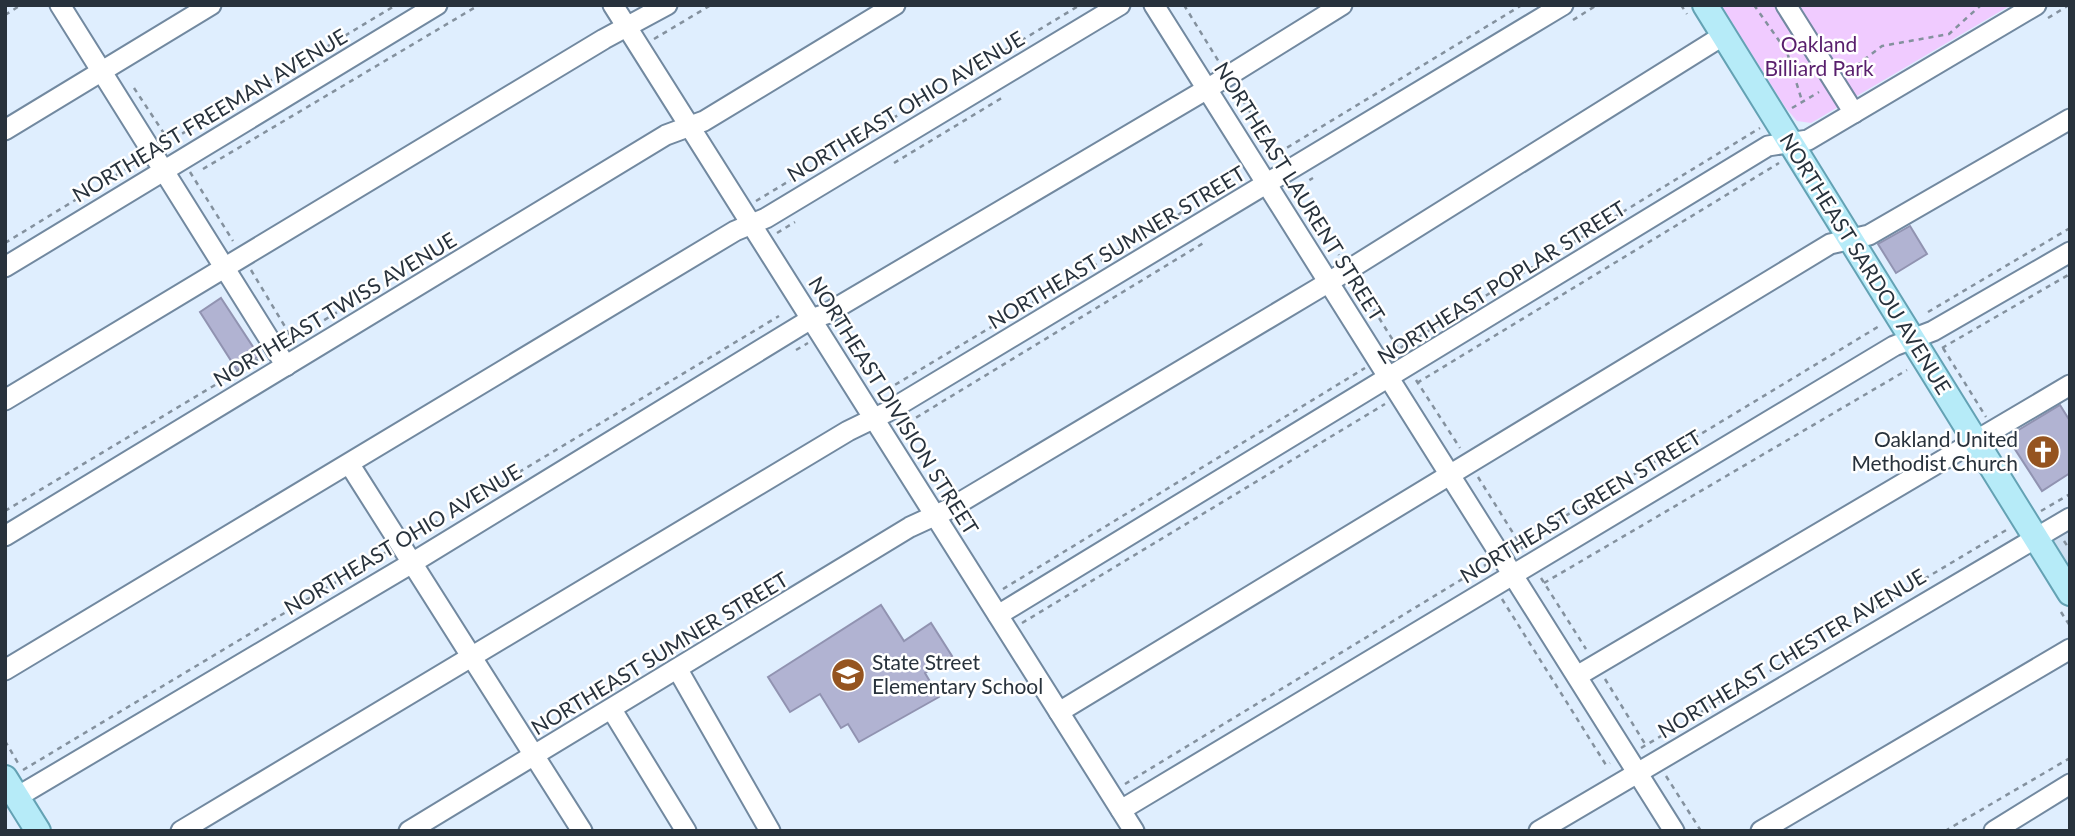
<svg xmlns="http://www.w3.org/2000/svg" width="2075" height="836" viewBox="0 0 2075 836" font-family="Lato,sans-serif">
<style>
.built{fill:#cee0f2}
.green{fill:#f0cbff}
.building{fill:#b1b3d2;stroke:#9193b1;stroke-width:2}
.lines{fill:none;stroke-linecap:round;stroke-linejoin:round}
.minor-casing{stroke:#7289a0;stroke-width:23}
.major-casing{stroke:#64a2b4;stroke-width:28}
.path{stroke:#84919e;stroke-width:2.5;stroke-dasharray:5 5;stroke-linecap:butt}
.minor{stroke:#fff;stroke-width:19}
.major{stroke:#b6ebf8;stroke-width:24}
.labels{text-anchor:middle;stroke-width:5;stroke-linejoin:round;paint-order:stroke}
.park-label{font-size:21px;fill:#591f6d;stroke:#fff}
.street-label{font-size:21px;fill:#28323c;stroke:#fff}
.poi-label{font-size:21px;fill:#28323c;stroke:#fff;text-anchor:end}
</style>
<rect width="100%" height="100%" fill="#dfeefe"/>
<polygon class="built" points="2070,527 2070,571 2053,541 2057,534"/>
<polygon class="green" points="1721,5 2011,5 1811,123 1797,121 1785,107"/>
<g class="building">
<polygon points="1910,226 1927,254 1896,273 1878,244"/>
<polygon points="221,298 259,356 237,370 200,312"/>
<polygon points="2060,405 2070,421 2070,473 2042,491 2007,437"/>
<polygon points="881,605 904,641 931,623 952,656 925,673 939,697 859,742 848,724 841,728 820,694 790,712 768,677"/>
</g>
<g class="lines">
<g class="minor-casing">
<g id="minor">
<polyline points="60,5 286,366"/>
<polyline points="613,5 1134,831"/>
<polyline points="1154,5 1674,831"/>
<polyline points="1786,5 1854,113"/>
<polyline points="5,130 211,5"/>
<polyline points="5,267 437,5"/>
<polyline points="5,400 604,39 667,5"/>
<polyline points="350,465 582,831"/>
<polyline points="5,536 666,135 704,121 895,5"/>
<polyline points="998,615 1768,146 1808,140 2036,5"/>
<polyline points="5,670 735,231 766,218 1120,5"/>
<polyline points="678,670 770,831"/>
<polyline points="1577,676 2070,385"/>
<polyline points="612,710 686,831"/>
<polyline points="1059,712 1830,244 1869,235 2070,119"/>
<polyline points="17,797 412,563 811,319 826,314 1207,89 1342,5"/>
<polyline points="1121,810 1894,346 1933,331 2070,252"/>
<polyline points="181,831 848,431 887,412 1563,5"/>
<polyline points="409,831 910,527 949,509 1329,282 1724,35"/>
<polyline points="1539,831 2070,518"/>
<polyline points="1761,831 2070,649"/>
<polyline points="1994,831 2070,784"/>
</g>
</g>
<g class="major-casing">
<g id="major">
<polyline points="1705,5 2070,593"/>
<polyline points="5,778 38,831"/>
</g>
</g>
<g class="path">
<polyline points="1184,5 1219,62"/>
<polyline points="1681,5 1687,14"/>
<polyline points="1754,5 1787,52 1802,101"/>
<polyline points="5,15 21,5"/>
<polyline points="2048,18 2069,5"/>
<polyline points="1573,20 1597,5"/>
<polyline points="654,39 711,5"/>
<polyline points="1848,72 1882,46 1949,34 1981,5"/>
<polyline points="134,88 173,147"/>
<polyline points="1237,91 1278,157"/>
<polyline points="1792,108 1819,92"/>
<polyline points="165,144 396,5"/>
<polyline points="1270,158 1522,5"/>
<polyline points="894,163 1005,96"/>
<polyline points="203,169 479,5"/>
<polyline points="190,172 233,241"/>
<polyline points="1297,186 1339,255"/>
<polyline points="1292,190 1313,178"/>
<polyline points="756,201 1080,5"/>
<polyline points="777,233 795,222"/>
<polyline points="5,243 139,161"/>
<polyline points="251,270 293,340"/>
<polyline points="1358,284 1399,350"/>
<polyline points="1928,312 2070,228"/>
<polyline points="290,341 362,297"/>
<polyline points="1942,348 2070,274"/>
<polyline points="1943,348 1986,417"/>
<polyline points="796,350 808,343"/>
<polyline points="1392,353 1760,128"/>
<polyline points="1416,380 1460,448"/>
<polyline points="1417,383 1779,163"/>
<polyline points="878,395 1241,177"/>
<polyline points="899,428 1205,242"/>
<polyline points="1478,477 1523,549"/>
<polyline points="5,511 260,358"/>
<polyline points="2041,511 2070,494"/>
<polyline points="416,534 779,316"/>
<polyline points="2064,541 2070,550"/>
<polyline points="1514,547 1881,325"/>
<polyline points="1541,578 1586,649"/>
<polyline points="1544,583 1907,370"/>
<polyline points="1003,589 1365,368"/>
<polyline points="1502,599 1606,765 1610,763"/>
<polyline points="2061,612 2070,626"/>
<polyline points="1022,623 1385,404"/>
<polyline points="1605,679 1647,747"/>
<polyline points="5,741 18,763"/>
<polyline points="1641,748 2008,529"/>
<polyline points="23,770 386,552"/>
<polyline points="1666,776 1701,831"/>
<polyline points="1125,784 1487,564"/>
<polyline points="1945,831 2070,758"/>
</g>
<use href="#minor" class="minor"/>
<use href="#major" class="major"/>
</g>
<defs>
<g id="church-disc" transform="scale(1.75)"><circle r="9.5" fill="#955420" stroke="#fff"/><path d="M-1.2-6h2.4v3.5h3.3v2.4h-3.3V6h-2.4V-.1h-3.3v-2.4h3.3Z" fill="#fff"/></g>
<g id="school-disc" transform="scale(1.75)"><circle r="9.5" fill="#955420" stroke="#fff"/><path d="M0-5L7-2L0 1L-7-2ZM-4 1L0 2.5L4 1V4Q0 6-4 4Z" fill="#fff"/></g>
</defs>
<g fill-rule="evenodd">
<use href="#church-disc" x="2043" y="452"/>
<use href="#school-disc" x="848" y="675"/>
</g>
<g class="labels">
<g class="park-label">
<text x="1819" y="52">Oakland<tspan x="1819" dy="24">Billiard Park</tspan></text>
</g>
<g class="street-label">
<text transform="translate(906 107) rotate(-31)" y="7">NORTHEAST OHIO AVENUE</text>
<text transform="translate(210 116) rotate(-31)" y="7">NORTHEAST FREEMAN AVENUE</text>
<text transform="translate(1299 192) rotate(58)" y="7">NORTHEAST LAURENT STREET</text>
<text transform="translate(1117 248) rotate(-31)" y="7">NORTHEAST SUMNER STREET</text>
<text transform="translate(1865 264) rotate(58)" y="7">NORTHEAST SARDOU AVENUE</text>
<text transform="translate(1502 283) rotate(-32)" y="7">NORTHEAST POPLAR STREET</text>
<text transform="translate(335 310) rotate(-31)" y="7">NORTHEAST TWISS AVENUE</text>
<text transform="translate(893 406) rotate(58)" y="7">NORTHEAST DIVISION STREET</text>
<text transform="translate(1581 507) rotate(-31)" y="7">NORTHEAST GREEN STREET</text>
<text transform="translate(403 540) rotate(-31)" y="7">NORTHEAST OHIO AVENUE</text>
<text transform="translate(660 654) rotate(-31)" y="7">NORTHEAST SUMNER STREET</text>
<text transform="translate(1792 654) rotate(-31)" y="7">NORTHEAST CHESTER AVENUE</text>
</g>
<g class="poi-label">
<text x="2018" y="447">Oakland United<tspan x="2018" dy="24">Methodist Church</tspan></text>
<text x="872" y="670" text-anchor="start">State Street<tspan x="872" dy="24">Elementary School</tspan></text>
</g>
</g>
<rect width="2075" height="836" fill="none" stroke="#28323c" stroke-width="14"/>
</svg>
